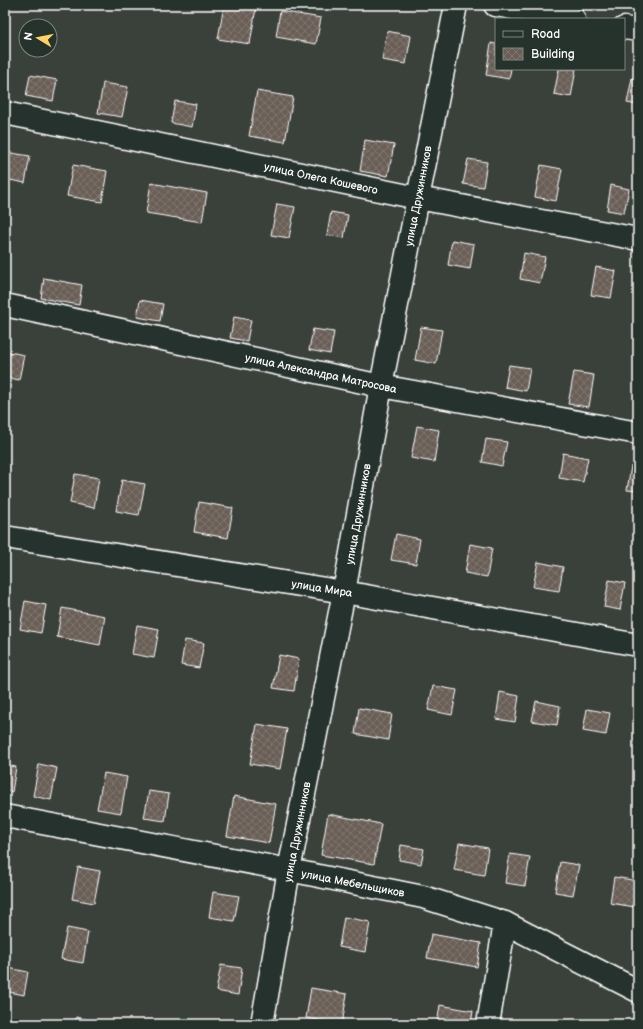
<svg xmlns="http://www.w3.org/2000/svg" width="643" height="1029" viewBox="0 0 643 1029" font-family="'Balsamiq Sans',sans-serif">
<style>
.building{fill:url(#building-cross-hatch);stroke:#fff}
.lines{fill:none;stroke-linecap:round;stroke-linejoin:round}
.minor-casing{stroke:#fff;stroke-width:25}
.minor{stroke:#26332d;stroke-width:22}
.labels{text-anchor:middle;stroke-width:4;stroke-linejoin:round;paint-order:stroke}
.street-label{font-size:11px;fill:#fff;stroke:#26332d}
</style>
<defs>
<pattern id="building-cross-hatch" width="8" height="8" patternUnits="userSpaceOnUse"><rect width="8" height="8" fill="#6a5e57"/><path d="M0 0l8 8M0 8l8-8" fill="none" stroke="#807670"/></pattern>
</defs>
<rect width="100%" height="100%" fill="#3a403a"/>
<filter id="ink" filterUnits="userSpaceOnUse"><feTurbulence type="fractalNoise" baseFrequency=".025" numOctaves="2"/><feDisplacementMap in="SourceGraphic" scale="8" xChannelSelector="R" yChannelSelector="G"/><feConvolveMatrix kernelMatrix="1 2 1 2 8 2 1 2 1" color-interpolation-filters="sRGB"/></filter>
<g filter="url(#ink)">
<g class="building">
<polygon points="224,5 241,5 256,8 250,44 218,39"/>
<polygon points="280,11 321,18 316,44 276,37"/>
<polygon points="387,31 411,36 406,64 382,60"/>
<polygon points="491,43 496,44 496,69 511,69 509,79 486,75"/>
<polygon points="559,69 576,69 571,97 554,94"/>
<polygon points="30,75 57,80 53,101 26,96"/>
<polygon points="632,78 638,79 638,105 627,103"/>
<polygon points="103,83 128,87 122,117 98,113"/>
<polygon points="257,91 293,97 285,142 249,136"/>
<polygon points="175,101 196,104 192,127 171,123"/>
<polygon points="365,140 394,145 388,176 360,171"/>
<polygon points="5,152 30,156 25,183 5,179"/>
<polygon points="468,159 487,162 483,187 463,184"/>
<polygon points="73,165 107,171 102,202 67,196"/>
<polygon points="541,165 562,169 556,201 535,197"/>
<polygon points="151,183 207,193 202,222 146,213"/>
<polygon points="611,185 629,189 624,213 607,210"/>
<polygon points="277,204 295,207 289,238 271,235"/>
<polygon points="331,212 348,215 344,238 327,235"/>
<polygon points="452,240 474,244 470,269 448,265"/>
<polygon points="524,253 545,257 540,283 520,279"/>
<polygon points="596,267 616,271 611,298 591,295"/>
<polygon points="44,278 82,285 79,305 41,298"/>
<polygon points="140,300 163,304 160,321 137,317"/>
<polygon points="234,317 251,320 247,341 230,338"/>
<polygon points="421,327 442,330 436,364 415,360"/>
<polygon points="313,329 334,332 330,354 309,350"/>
<polygon points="5,351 24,355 19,380 5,377"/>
<polygon points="509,365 530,368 526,391 505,387"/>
<polygon points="574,372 594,375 589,407 568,404"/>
<polygon points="417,426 439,430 434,462 411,458"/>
<polygon points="486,439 507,442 502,466 482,462"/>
<polygon points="563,453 588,458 583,482 559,478"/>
<polygon points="631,466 638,468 638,491 627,490"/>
<polygon points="75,474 99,478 94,508 70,503"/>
<polygon points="122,480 145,484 139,515 116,511"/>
<polygon points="199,502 233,508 228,538 194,532"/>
<polygon points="396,534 420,539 416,564 391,560"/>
<polygon points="470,544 492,548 487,577 465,573"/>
<polygon points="538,562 563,567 559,591 533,587"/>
<polygon points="609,580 625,583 620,610 604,607"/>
<polygon points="25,601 46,605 41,633 20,629"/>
<polygon points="62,608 105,616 100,645 57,637"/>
<polygon points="137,625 159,629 154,658 132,654"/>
<polygon points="185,640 204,643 199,668 181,665"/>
<polygon points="279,655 299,659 294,691 273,688"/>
<polygon points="433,686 457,690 452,715 428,710"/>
<polygon points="500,692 519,696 515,722 496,719"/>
<polygon points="536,701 560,706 557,725 532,721"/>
<polygon points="359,708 392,714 388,740 355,734"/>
<polygon points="587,709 610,713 606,735 583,731"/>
<polygon points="257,724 287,729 280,769 250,764"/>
<polygon points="39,764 57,768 51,800 33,796"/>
<polygon points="5,765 16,767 12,792 5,790"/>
<polygon points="104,773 127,777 121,813 97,809"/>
<polygon points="149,791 169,794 165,821 144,818"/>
<polygon points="234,796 276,804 269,843 227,836"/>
<polygon points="328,814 381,824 374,864 321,855"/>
<polygon points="459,843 488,848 484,875 454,870"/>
<polygon points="401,845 424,849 421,864 399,860"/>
<polygon points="510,854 530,857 525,886 505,883"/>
<polygon points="560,862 579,865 573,895 555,892"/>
<polygon points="78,867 100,871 94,903 72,899"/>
<polygon points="614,877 638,881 635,907 610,903"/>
<polygon points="213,892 239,896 234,921 209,917"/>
<polygon points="344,917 370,922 365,952 339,947"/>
<polygon points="67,928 88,932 83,963 61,959"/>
<polygon points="431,934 481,943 477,967 427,958"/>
<polygon points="221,965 242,968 238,995 216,991"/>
<polygon points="8,968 28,972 24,995 5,991"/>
<polygon points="311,988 347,994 342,1024 306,1018"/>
<polygon points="440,1005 473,1011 471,1024 437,1024"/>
<polygon points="76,1017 107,1024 75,1024"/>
</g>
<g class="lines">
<g class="minor-casing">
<g id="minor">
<polyline points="495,5 574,19"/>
<polyline points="624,28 638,30"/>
<polyline points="5,113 418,198 638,239"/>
<polyline points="5,305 381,386 638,433"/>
<polyline points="5,537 344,592 638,645"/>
<polyline points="5,816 289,870 423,897 505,923 638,991"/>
<polyline points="262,1024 289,870 344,592 381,386 456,5"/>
<polyline points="488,1024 505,923"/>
</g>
</g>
<use href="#minor" class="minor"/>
</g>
</g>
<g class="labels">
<g class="street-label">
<text transform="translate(321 178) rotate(12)" y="4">улица Олега Кошевого</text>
<text transform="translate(418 196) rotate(-79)" y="4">улица Дружинников</text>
<text transform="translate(321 373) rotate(12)" y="4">улица Александра Матросова</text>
<text transform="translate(358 514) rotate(-80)" y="4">улица Дружинников</text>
<text transform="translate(322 588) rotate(9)" y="4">улица Мира</text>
<text transform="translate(297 832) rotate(-79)" y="4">улица Дружинников</text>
<text transform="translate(353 883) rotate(11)" y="4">улица Мебельщиков</text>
</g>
</g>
<rect width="643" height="1029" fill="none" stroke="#26332d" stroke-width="20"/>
<rect x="10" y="10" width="623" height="1009" fill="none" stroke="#fff" stroke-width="1.5" filter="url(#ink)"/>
<rect x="495" y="18" width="130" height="52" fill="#26332d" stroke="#7d8581"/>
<rect x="503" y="31" width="20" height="6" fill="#26332d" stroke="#7d8581"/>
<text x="531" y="38" font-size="12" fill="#ffffff">Road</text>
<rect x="503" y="48" width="20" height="12" fill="url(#building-cross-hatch)" stroke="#7d8581"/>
<text x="531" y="58" font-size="12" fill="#ffffff">Building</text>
<g transform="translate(38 38) rotate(280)"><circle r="19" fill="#26332d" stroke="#7d8581"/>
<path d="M0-3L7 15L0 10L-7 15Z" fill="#ffd166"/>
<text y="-6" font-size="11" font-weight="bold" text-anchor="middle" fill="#ffffff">N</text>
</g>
</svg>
